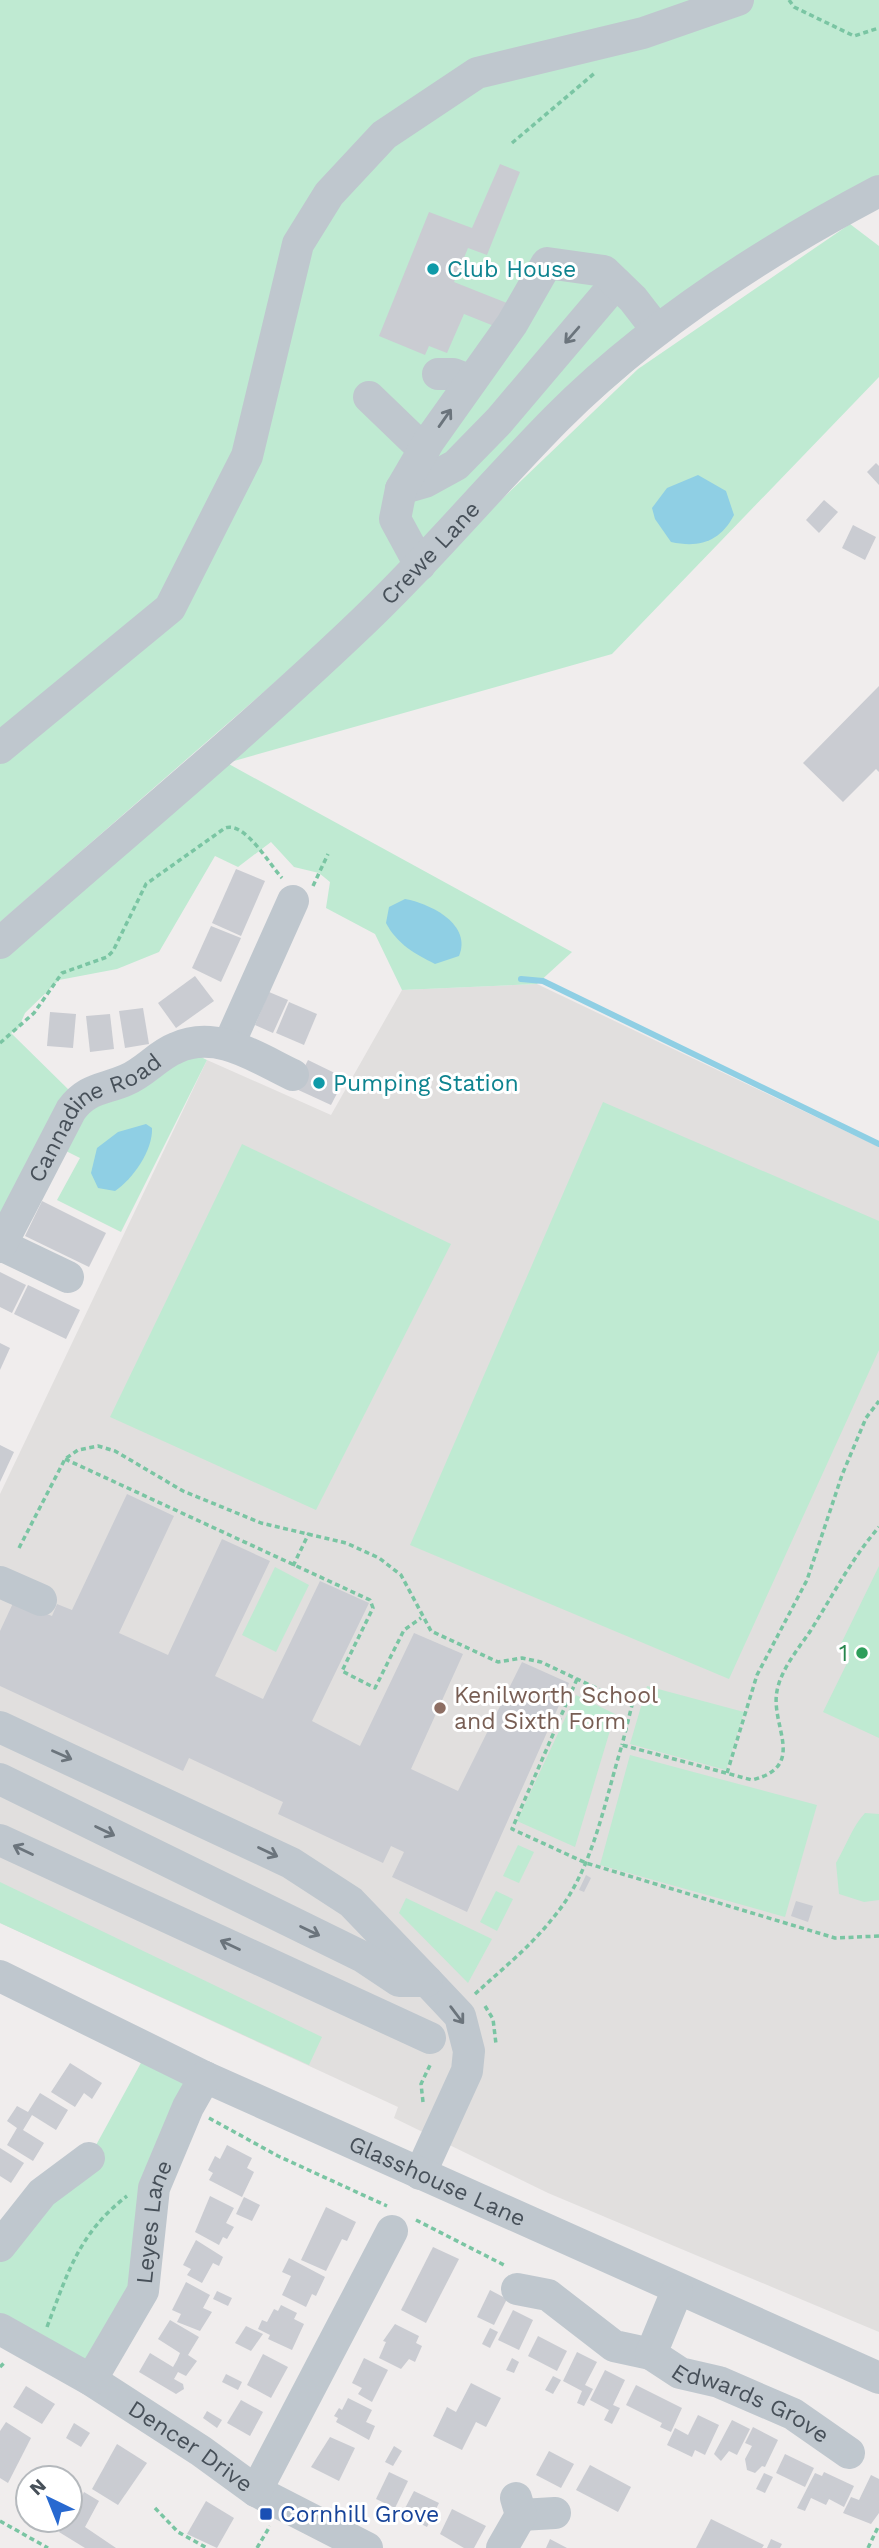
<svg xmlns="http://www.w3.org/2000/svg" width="879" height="2548" viewBox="0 0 879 2548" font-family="'Work Sans',sans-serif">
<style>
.education{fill:#e1dfde}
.green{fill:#bfead2}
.water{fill:#8fcfe4}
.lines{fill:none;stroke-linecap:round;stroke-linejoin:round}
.stream{stroke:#8fcfe4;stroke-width:6}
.building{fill:#caccd2}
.path{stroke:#7ac5a3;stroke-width:3.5;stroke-dasharray:5 3.5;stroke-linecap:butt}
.minor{stroke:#bfc7ce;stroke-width:32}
.oneway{stroke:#6b747c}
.culture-dot{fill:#0f9aa8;stroke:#fff;stroke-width:2.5}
.leisure-dot{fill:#2e9e5b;stroke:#fff;stroke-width:2.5}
.education-dot{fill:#8d6e63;stroke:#fff;stroke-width:2.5}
.transit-dot{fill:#1a4fb4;stroke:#fff;stroke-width:2.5}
.labels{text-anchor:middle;stroke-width:6;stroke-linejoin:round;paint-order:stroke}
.culture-label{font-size:23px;fill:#0d838f;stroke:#fff;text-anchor:start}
.street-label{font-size:23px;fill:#475059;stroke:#fff}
.leisure-label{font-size:23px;fill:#27864d;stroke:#fff;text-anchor:end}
.education-label{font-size:23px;fill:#785e54;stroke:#fff;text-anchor:start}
.transit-label{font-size:23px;fill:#164399;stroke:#fff;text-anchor:start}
</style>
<rect width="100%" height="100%" fill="#f0eded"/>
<polygon class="education" points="537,984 879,1147 879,2332 548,2193 394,2118 398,2107 0,1923 0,1494 207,1060 331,1115 402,990"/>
<g class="green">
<polygon points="0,0 879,0 879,175 821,206 0,922"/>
<polygon points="850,224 879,246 879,377 612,654 227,763 572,952 537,984 402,990 375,934 326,908 330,882 319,873 294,867 271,842 238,867 215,856 159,952 117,969 59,980 25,1013 18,1029 11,1033 71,1092 0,1217 0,959 226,763 638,369"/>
<polygon points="201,1057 207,1060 121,1232 57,1200 80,1158 64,1150 81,1115 177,1061"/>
<polygon points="603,1102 879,1221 879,1350 729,1679 410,1545"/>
<polygon points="242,1144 451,1244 316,1510 110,1417"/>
<polygon points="879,1566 879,1738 823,1712 850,1657 838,1650"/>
<polygon points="275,1567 309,1585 276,1652 242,1635"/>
<polygon points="647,1686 744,1712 726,1770 630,1744"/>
<polygon points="576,1695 615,1714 575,1847 517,1821"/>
<polygon points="630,1755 817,1805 785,1917 600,1865"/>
<path d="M865,1813L879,1814V1900L864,1902L839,1894L836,1863C846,1846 852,1827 865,1813Z"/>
<polygon points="518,1845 534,1852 519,1883 503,1876"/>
<polygon points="0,1882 322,2037 309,2065 0,1923"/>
<polygon points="496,1891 513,1899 497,1931 480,1922"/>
<polygon points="406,1898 492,1939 468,1983 399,1913"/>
<polygon points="148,2050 205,2077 187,2110 143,2291 91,2380 0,2329 0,2246 89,2158"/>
</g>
<g class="water">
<path d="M698,475L726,491L734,515C720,542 699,548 671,542L655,519L652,508L667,488Z"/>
<path d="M405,899C432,904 472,925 459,956L435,964C415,954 397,944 386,923L389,907Z"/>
<path d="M146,1124L152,1128C153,1150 133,1179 115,1191L98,1188L91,1173L97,1148L118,1132Z"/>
</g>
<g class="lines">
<polyline class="stream" points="521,979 543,981 879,1144"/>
</g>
<g class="building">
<polygon points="500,164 520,172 487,255 468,248 454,282 512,305 499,328 464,314 447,353 429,346 425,355 379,336 429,212 472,228"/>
<polygon points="876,463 879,466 879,485 867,472"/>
<polygon points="824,500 838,512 819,533 806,520"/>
<polygon points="853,525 876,537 865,560 842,548"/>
<polygon points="879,686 879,772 876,769 843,802 803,763"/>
<polygon points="236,869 265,881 241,936 212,923"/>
<polygon points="211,926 241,938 221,982 192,968"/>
<polygon points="195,976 214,1001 176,1028 158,1003"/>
<polygon points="269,992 288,1000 273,1033 255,1025"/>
<polygon points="289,1002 317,1014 304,1045 276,1033"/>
<polygon points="143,1008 149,1044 125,1048 119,1011"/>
<polygon points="50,1012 76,1014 73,1048 47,1046"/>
<polygon points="110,1014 114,1049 90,1052 86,1016"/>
<polygon points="308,1060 345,1078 331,1105 294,1088"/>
<polygon points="42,1201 106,1233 89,1267 25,1236"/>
<polygon points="0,1272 26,1285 12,1313 0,1307"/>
<polygon points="28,1285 80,1310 66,1339 14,1314"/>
<polygon points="0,1343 10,1348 0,1370"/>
<polygon points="0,1445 14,1452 0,1482"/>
<polygon points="127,1494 174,1516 119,1633 168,1655 222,1539 270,1561 215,1676 263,1699 320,1581 369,1603 312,1721 360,1746 414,1633 463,1654 411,1769 458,1791 522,1662 569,1683 467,1912 392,1877 404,1852 391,1846 383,1863 278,1814 283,1802 189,1758 183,1771 0,1686 0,1631 14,1601 52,1616 57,1604 72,1610"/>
<polygon points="586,1875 591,1878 584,1892 579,1890"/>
<polygon points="796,1901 813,1906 808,1922 791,1916"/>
<polygon points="70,2063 102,2083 92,2099 84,2093 75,2107 51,2092"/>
<polygon points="40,2093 68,2110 56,2130 32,2115 23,2130 44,2143 33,2161 7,2145 17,2128 7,2121 17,2106 28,2112"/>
<polygon points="227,2145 252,2158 247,2168 254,2172 242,2197 209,2180 213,2173 208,2170 215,2156 220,2159"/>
<polygon points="0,2148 24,2163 11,2183 0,2176"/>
<polygon points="210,2196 234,2208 226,2223 234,2227 227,2239 223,2237 219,2245 195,2232"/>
<polygon points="244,2197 260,2205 252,2221 236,2214"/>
<polygon points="326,2207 356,2222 347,2241 342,2239 326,2271 301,2260"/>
<polygon points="196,2240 223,2257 219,2266 213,2263 202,2283 187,2275 191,2269 183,2265"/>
<polygon points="433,2247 459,2259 426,2323 401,2310"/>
<polygon points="289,2258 325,2277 316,2296 312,2294 306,2307 282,2295 291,2276 282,2272"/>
<polygon points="186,2282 210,2295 203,2308 212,2312 200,2331 177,2322 181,2314 172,2310"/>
<polygon points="490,2290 507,2299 494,2325 477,2317"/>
<polygon points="217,2291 232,2298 228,2306 213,2299"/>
<polygon points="281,2305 297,2313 294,2319 304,2324 292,2350 268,2339 270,2335 258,2329 262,2320 267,2322 274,2309 278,2311"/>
<polygon points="513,2310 533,2320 519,2350 498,2340"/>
<polygon points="170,2320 199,2337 188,2355 197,2361 186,2376 178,2372 174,2379 183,2384 184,2389 176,2394 139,2372 150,2353 173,2367 177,2360 180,2353 158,2339"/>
<polygon points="395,2324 419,2336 416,2343 422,2346 415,2362 409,2359 401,2369 379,2358 386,2342 383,2341"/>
<polygon points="246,2326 263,2334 251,2351 235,2343"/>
<polygon points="490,2328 498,2332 490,2348 482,2344"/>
<polygon points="538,2336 567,2351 557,2371 528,2356"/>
<polygon points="577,2352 597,2362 585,2385 593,2389 584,2406 577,2403 582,2391 563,2381"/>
<polygon points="263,2354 288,2367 271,2398 247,2385"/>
<polygon points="364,2358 388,2370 372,2402 358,2394 362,2388 352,2383"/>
<polygon points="512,2358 519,2362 514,2373 506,2370"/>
<polygon points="605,2370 625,2380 613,2405 620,2408 612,2424 604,2420 609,2410 590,2400"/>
<polygon points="226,2374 242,2382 238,2390 222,2382"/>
<polygon points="553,2376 561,2380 553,2394 545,2390"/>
<polygon points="471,2383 501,2398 486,2427 476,2422 462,2450 433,2436 447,2407 456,2412"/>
<polygon points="636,2385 682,2408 671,2432 660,2427 662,2423 626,2405"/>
<polygon points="26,2386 55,2404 42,2424 13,2407"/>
<polygon points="348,2398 372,2410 366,2422 375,2426 369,2440 336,2422 338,2418 334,2416 339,2408 342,2410"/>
<polygon points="241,2400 263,2412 250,2436 227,2423"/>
<polygon points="207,2411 222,2420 217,2428 203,2418"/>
<polygon points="698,2415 719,2425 705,2455 695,2450 692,2457 667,2445 675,2428 688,2435"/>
<polygon points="732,2420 750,2429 737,2455 729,2451 721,2461 714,2454"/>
<polygon points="6,2422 31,2438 8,2483 0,2478 0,2431"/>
<polygon points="74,2423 90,2433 81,2447 66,2438"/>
<polygon points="753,2427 778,2440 765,2467 762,2466 755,2473 747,2470 745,2459 752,2446 745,2443"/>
<polygon points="330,2437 355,2448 339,2481 311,2467"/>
<polygon points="117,2444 147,2463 118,2505 92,2489"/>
<polygon points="394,2446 402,2451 393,2466 385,2462"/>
<polygon points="549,2451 574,2464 561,2488 536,2475"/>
<polygon points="785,2454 814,2468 805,2487 776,2473"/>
<polygon points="590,2465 631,2487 618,2512 576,2490"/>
<polygon points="389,2472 408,2481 395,2508 376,2499"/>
<polygon points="824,2472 854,2486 844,2507 829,2499 826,2505 811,2498 805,2511 797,2508 815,2473 822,2476"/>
<polygon points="764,2473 773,2477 765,2493 756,2489"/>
<polygon points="871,2475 879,2479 879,2513 871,2524 843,2513 851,2497 859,2500"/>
<polygon points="414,2491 439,2503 427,2527 402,2514"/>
<polygon points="84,2492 99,2501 85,2527 116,2548 85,2548 59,2532 67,2520 70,2520"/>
<polygon points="206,2501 234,2518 217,2548 187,2534"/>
<polygon points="452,2509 486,2526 474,2548 464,2548 440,2534"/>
<polygon points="711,2519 764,2545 762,2548 696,2548"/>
<polygon points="550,2539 567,2548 546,2548"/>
<polygon points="771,2539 782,2544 780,2548 767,2548"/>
</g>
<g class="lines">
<g class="path">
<polyline points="789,0 794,7 854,36 879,28"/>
<polyline points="512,143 596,72"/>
<polyline points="313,886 328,854"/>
<path d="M0,1043L34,1013L62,973L107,957L113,951L146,884L225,828C245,821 269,864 282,878"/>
<polyline points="65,1459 370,1600 373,1608 342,1671 375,1688 404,1630 421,1618"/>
<polyline points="19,1548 65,1459 78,1450 98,1446 115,1451 183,1491 261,1523 346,1543 379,1558 401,1575 431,1631 498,1662 522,1658 541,1662 632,1705 622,1745"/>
<polyline points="293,1566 309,1533"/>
<polyline points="577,1679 512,1829 586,1863 835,1938 879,1936"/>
<polyline points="727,1773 757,1675 807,1580 842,1475 866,1418 879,1401"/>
<path d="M475,1994C501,1970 530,1947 552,1919C593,1872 604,1803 622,1745L752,1780C808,1766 770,1726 777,1691C781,1669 799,1648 811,1630C833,1595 852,1558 879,1527"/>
<polyline points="485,2006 493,2019 496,2044"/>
<polyline points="423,2102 421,2084 431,2063"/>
<polyline points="209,2118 278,2156 387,2206"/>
<polyline points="416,2220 506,2266"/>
<path d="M47,2327C68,2272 79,2233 127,2196"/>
<polyline points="0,2367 6,2361"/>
<polyline points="155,2508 178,2532 207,2548"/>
<polyline points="0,2521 48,2548"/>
<polyline points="257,2548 270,2526"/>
<polyline points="868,2548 879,2525"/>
</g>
<g class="minor">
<polyline points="438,374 453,374 471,381"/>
<polyline points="369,397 424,450"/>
<polyline points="401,489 425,482 456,465 499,421 616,283"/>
<polyline points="420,565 395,519 401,489 429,441 512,324 547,263 604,271 633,299 657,330"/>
<polyline points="0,748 170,608 247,456 298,244 329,194 384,135 477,73 643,33 738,0"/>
<path id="s1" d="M0,943C117,840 237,741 350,634C423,566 486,490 556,419C648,326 763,252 879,191"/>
<polyline points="229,1044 293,901"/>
<polyline points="1,1245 68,1277"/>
<path id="s2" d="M0,1247L71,1110C87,1088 103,1090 126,1080C145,1072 158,1055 176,1048C217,1029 257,1058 293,1075"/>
<polyline points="0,1582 41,1600"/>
<polyline points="0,1727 291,1863 351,1902 427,1981 460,2016 469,2051 467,2071 420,2174"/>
<polyline points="0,1779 363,1957 399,1981 427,1981"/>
<polyline points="0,1840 430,2038"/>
<path id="s3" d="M0,1976L205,2077L879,2378"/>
<polyline points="0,2246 42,2193 89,2158"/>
<polyline points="517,2289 548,2295 614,2346 651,2354"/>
<path id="s4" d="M677,2291L651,2354L680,2373L719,2382L793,2414L849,2453"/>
<path id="s5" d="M0,2329L91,2380L201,2451L256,2491L367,2548"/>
<path id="s6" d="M91,2380L143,2291L154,2188L188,2107L205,2077"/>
<polyline points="256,2491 392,2231"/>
<polyline points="521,2515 555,2513"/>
<polyline points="502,2548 521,2515 516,2498"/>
</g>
</g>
<defs><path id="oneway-shaft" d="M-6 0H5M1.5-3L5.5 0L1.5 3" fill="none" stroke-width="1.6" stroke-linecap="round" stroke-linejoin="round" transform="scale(1.75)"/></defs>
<g class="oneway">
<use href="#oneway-shaft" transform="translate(572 335) rotate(131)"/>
<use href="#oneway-shaft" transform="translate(445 418) rotate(-55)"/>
<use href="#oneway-shaft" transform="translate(62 1755) rotate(24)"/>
<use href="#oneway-shaft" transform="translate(105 1831) rotate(26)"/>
<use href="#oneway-shaft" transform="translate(23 1850) rotate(-155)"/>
<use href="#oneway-shaft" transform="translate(268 1852) rotate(25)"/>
<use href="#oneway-shaft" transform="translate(310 1931) rotate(26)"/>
<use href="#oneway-shaft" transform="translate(230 1945) rotate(-155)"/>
<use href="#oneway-shaft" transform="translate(457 2015) rotate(53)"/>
</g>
<g class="culture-dot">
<circle cx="433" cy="269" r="7"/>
<circle cx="319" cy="1083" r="7"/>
</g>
<circle class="leisure-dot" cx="862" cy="1653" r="7"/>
<circle class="education-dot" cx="440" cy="1708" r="7"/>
<rect class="transit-dot" x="259" y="2507" width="14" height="14" rx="3.5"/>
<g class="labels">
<g class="culture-label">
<text x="447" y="277">Club House</text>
<text x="333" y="1091">Pumping Station</text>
</g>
<g class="street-label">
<text dy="8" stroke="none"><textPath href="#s1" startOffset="581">Crewe Lane</textPath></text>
<text dy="8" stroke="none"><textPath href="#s2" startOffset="166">Cannadine Road</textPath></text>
<text dy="8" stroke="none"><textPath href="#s3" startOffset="483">Glasshouse Lane</textPath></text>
<text dy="8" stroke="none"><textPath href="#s6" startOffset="173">Leyes Lane</textPath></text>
<text dy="8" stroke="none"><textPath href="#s4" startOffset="180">Edwards Grove</textPath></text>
<text dy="8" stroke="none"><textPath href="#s5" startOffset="224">Dencer Drive</textPath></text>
</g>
<g class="leisure-label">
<text x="848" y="1661">1</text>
</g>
<g class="education-label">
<text x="454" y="1703">Kenilworth School<tspan x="454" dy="26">and Sixth Form</tspan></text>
</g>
<g class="transit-label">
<text x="280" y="2522">Cornhill Grove</text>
</g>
</g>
<g transform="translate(49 2499) rotate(317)"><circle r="33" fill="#ffffff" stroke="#b5b9bd" stroke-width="2"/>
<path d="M0-5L12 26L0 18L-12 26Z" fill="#2869d0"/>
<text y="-10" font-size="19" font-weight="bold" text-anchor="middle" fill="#475059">N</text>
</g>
</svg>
